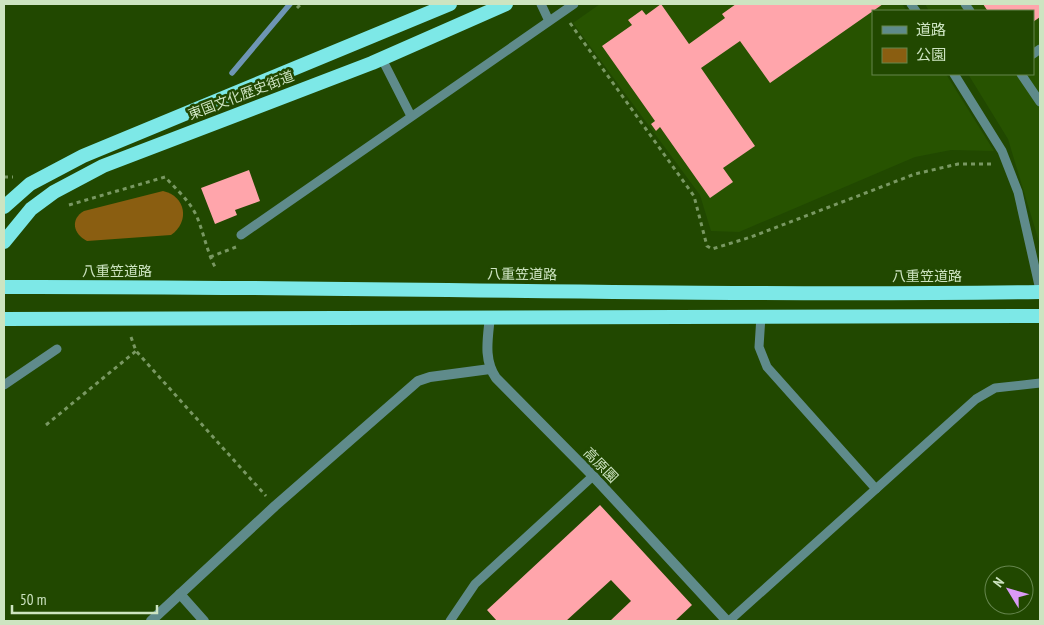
<svg xmlns="http://www.w3.org/2000/svg" width="1044" height="625" viewBox="0 0 1044 625" font-family="'PT Sans Narrow','Noto Sans JP',sans-serif">
<style>
.built{fill:#275300}
.green{fill:#8a5e11}
.lines{fill:none;stroke-linecap:round;stroke-linejoin:round}
.stream{stroke:#6e96b5;stroke-width:5.5}
.building{fill:#ffa5ab}
.path{stroke:#799862;stroke-width:3;stroke-dasharray:4 4;stroke-linecap:butt}
.service{stroke:#5f8b8b;stroke-width:9}
.minor{stroke:#5f8b8b;stroke-width:10}
.trunk{stroke:#7de8e7;stroke-width:14}
.labels{text-anchor:middle;stroke-width:5;stroke-linejoin:round;paint-order:stroke}
.street-label{font-size:14px;fill:#cde4c1;stroke:#214800}
</style>
<rect width="100%" height="100%" fill="#214800"/>
<g class="built">
<polygon points="600,4 902,4 907,11 873,11 873,74 946,74 994,151 951,150 915,157 739,232 711,231 700,195 573,23"/>
<polygon points="925,4 1040,4 1040,245 1008,139 968,74 1033,74 1033,11 929,11"/>
</g>
<path class="green" d="M163,191C186,196 190,222 171,235L87,241C73,234 70,219 84,211Z"/>
<g class="lines">
<polyline class="stream" points="232,73 290,4"/>
</g>
<g class="building">
<polygon points="661,4 689,44 725,18 722,14 736,4 883,4 770,83 740,41 701,68 755,146 723,168 733,182 710,198 660,127 656,131 651,124 655,121 602,46 632,25 628,20 642,10 646,15"/>
<polygon points="983,4 1040,4 1040,17 1033,22 1033,11 985,11 987,10"/>
<polygon points="249,170 260,201 235,210 237,215 215,224 201,188"/>
<polygon points="600,505 692,605 675,621 610,621 631,601 611,580 566,621 497,621 487,610"/>
</g>
<g class="lines">
<g class="path">
<polyline points="297,8 301,4"/>
<polyline points="570,23 694,196 707,246 712,249 751,237 915,174 958,164 993,164"/>
<polyline points="4,177 13,177"/>
<path d="M69,205L165,177C176,189 190,201 197,217C204,234 207,252 216,269"/>
<polyline points="210,257 236,247"/>
<polyline points="131,337 136,351 266,496"/>
<polyline points="46,425 136,351"/>
</g>
<g class="service">
<polyline points="541,4 549,21"/>
<polyline points="911,4 916,11"/>
<polyline points="965,4 970,11"/>
<polyline points="1033,54 1040,49"/>
<polyline points="382,59 411,116"/>
<polyline points="954,74 1002,151 1018,192 1040,290"/>
<polyline points="1021,74 1040,102"/>
<polyline points="241,235 574,4"/>
<polyline points="761,316 759,347 767,367 876,489"/>
<polyline points="4,385 57,349"/>
<polyline points="450,621 475,584 593,476"/>
<polyline points="729,621 976,399 995,388 1040,383"/>
</g>
<g class="minor">
<path d="M490,316C488,338 483,359 496,378L593,476L727,621"/>
<polyline points="180,594 204,621"/>
<polyline points="151,621 275,506 418,381 430,377 490,369"/>
</g>
<g class="trunk">
<polyline points="4,207 30,184 83,156 450,4"/>
<polyline points="4,242 31,209 54,192 103,166 372,63 506,4"/>
<path d="M4,287C349,286 695,297 1040,292"/>
<polyline points="4,319 1040,316"/>
</g>
</g>
<g class="labels">
<g class="street-label">
<text transform="translate(241 95) rotate(-21)" y="5">東国文化歴史街道</text>
<text x="117" y="276">八重笠道路</text>
<text transform="translate(522 274) rotate(1)" y="5">八重笠道路</text>
<text x="927" y="281">八重笠道路</text>
<text transform="translate(601 465) rotate(46)" y="5">高原園</text>
</g>
</g>
<rect width="1044" height="625" fill="none" stroke="#cde4c1" stroke-width="10"/>
<rect x="872" y="10" width="162" height="65" fill="#214800" stroke="#66864d"/>
<rect x="882" y="26" width="25" height="8" fill="#5f8b8b" stroke="#66864d"/>
<text x="916" y="35" font-size="15" fill="#cde4c1">道路</text>
<rect x="882" y="48" width="25" height="15" fill="#8a5e11" stroke="#66864d"/>
<text x="916" y="60" font-size="15" fill="#cde4c1">公園</text>
<g transform="translate(1009 590) rotate(307)"><circle r="24" fill="#214800" stroke="#66864d"/>
<path d="M0-4L9 19L0 12L-9 19Z" fill="#da9af6"/>
<text y="-8" font-size="14" font-weight="bold" text-anchor="middle" fill="#cde4c1">N</text>
</g>
<path d="M12 605v8h145v-8" fill="none" stroke="#cde4c1" stroke-width="2.5"/>
<text x="20" y="605" font-size="15" fill="#cde4c1" stroke="#214800" stroke-width="4" paint-order="stroke">50 m</text>
</svg>
